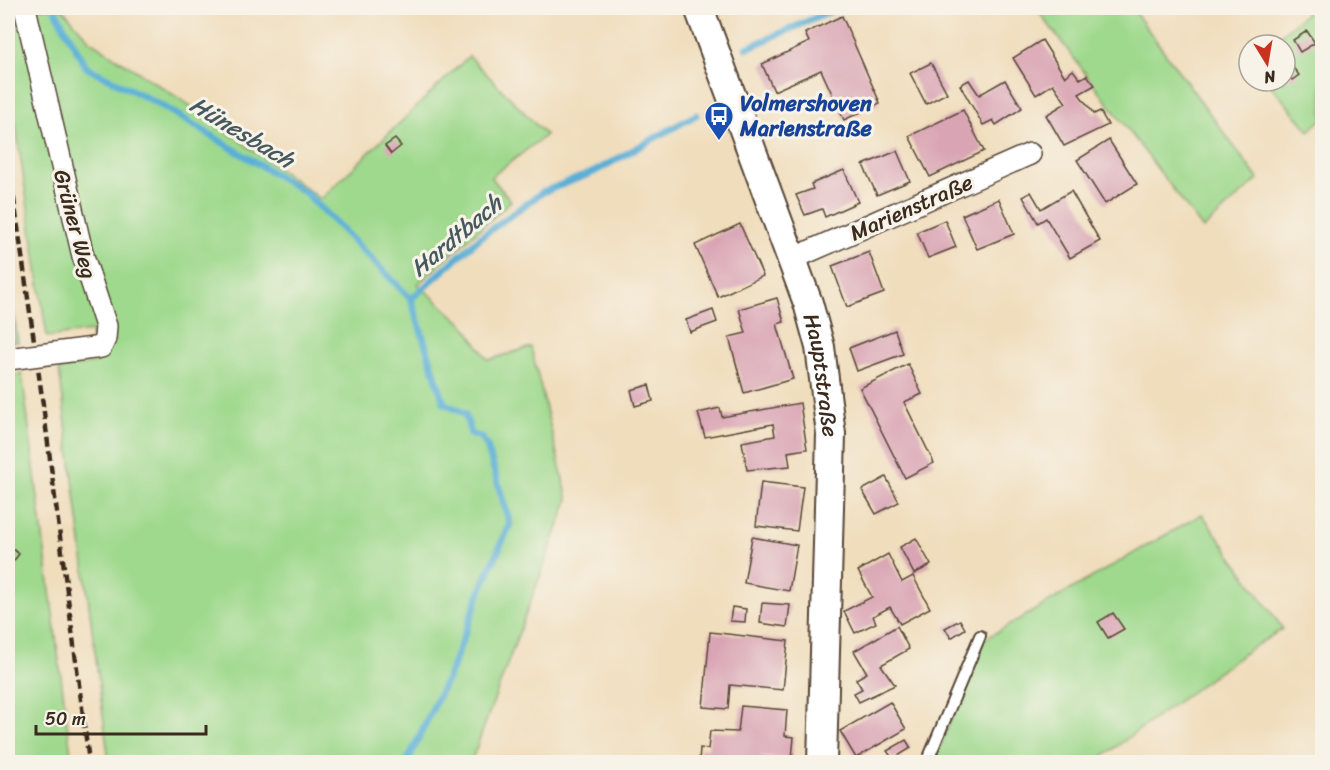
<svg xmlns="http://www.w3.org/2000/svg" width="1330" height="770" viewBox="0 0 1330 770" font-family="Sriracha,sans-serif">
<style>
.green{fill:#9fd98d;stroke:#6d8256;stroke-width:1.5}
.forest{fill:#7fb978;stroke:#5d724b;stroke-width:1.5}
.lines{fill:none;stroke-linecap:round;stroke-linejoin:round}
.stream{stroke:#5aafd6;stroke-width:7}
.building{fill:#d9a4b4}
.service-casing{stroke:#564536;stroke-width:14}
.minor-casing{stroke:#564536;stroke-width:24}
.secondary-casing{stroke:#564536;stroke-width:32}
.service{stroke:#fff;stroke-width:10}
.minor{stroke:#fff;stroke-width:21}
.secondary{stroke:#fff;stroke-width:28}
.rail{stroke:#3b2a1e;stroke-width:4.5;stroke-dasharray:9 4.5;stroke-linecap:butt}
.minor-bridge-casing{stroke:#564536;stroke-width:24;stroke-linecap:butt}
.minor-bridge{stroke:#fff;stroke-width:21}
.labels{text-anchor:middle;stroke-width:6;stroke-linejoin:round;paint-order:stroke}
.transit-label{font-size:22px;font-weight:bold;fill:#164399;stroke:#f7f3e8;text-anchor:start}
.street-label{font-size:22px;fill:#3b2a1e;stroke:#f7f3e8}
.water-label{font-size:24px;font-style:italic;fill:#46595e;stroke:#f7f3e8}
</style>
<rect width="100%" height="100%" fill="#f7f3e8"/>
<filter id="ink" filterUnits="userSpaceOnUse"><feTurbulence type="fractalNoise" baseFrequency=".0167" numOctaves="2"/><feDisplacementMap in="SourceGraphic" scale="12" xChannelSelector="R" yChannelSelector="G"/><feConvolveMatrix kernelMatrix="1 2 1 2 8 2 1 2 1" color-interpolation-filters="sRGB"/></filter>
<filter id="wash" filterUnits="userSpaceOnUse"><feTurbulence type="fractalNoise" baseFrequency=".008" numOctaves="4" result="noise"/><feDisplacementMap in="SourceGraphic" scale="24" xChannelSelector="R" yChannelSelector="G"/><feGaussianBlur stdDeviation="1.35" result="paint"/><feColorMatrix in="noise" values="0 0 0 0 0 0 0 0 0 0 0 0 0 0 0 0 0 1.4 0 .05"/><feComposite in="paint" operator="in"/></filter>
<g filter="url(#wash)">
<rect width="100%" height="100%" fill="#f0ddbc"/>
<g class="green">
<polygon points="8,8 62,8 90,41 191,106 321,199 469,56 546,135 491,177 511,201 418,284 465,326 488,360 531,347 568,500 471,762 109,762 59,369 96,363 91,331 47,337 8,72"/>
<polygon points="1036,8 1132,8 1258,179 1203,229"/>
<polygon points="1311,9 1322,21 1322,119 1309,131 1267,81 1285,81 1285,45 1269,45"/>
<polygon points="22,374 72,762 8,762 8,376"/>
<polygon points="1202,514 1283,629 1250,649 1095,762 934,762 983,640"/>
</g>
<polygon class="forest" points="8,275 18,342 8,343"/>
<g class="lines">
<g class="stream">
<polyline points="54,8 86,67 159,104 306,193 411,299"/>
<polyline points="747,48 838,8"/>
<polyline points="407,762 452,668 481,589 510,524 487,446 481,437 471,434 465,414 444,403 411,299 482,236 543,192 594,172 696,115"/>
</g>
</g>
<g id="blocks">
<g class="building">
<polygon points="842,16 880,103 844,120 821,70 774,91 762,64 809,42 805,33"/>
<polygon points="1307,31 1315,43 1300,52 1293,40"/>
<polygon points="1042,40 1065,77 1073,70 1080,79 1087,75 1095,85 1079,94 1094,114 1100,111 1108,125 1064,146 1046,115 1066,103 1053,84 1036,95 1013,58"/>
<polygon points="931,63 947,93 926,104 910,73"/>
<polygon points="1290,64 1299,75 1292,80 1285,71"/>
<polygon points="969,80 979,95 1005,80 1022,108 996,125 993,120 983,125 960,85"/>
<polygon points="963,110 984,151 930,177 909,136"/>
<polygon points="395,139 401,146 391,154 385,146"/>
<polygon points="1109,140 1137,184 1105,204 1077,160"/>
<polygon points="897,151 910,181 877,195 863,165"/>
<polygon points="844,170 858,202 825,217 822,209 805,215 796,195 813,189 811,184"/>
<polygon points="1071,191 1100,241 1070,258 1046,218 1038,223 1023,197 1031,192 1041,209"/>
<polygon points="999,199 1014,234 977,249 962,215"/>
<polygon points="945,220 956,247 928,258 917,232"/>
<polygon points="740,224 763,276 718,297 695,245"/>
<polygon points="869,252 884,293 847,307 832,266"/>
<polygon points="777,298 784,322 777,324 793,379 744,393 729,337 746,333 739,309"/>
<polygon points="713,310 717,322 690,332 686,320"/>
<polygon points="895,330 903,354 857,371 849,348"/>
<polygon points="908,364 922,394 904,402 934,463 905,478 860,388"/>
<polygon points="649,385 653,401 635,406 631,390"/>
<polygon points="800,403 807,449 788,452 790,466 747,470 742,442 775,436 773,424 705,437 698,413 720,408 722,417"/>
<polygon points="886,477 899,502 876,514 862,490"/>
<polygon points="761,482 803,487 797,531 756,526"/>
<polygon points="752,537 797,545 789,591 744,583"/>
<polygon points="916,538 931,565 914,574 900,547"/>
<polygon points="8,545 19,554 8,568"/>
<polygon points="888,554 902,582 913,576 930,608 900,624 890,607 873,616 876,623 855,633 844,611 872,597 858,571"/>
<polygon points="762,603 790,605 787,627 760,623"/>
<polygon points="732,607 746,609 745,622 730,621"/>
<polygon points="1113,613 1124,629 1108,638 1098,622"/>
<polygon points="960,620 965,629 951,638 945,628"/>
<polygon points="897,626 909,649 881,665 895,685 859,702 854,693 862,689 856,679 867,673 854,651"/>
<polygon points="710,632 788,641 783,690 730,685 728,709 703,707"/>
<polygon points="890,702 906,729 856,758 840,731"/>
<polygon points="741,706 787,710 785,736 794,737 792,759 760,757 760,762 699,761 700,748 708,749 710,731 738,732"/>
<polygon points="906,740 911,748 893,759 887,751"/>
</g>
</g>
</g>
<g filter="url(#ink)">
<use href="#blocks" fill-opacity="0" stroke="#564536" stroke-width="1.5"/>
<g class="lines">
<g class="service-casing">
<polyline id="service" points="927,762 980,636"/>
</g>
<g class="minor-casing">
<g id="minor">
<polyline points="25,8 83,256 106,326 105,339 101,347 94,348"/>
<polyline points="792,259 1030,154"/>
</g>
</g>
<g class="secondary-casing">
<g id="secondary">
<path id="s1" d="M699,8L808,303L820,347L831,434L822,762"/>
</g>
</g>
<use href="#service" class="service"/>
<use href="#minor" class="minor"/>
<use href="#secondary" class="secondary"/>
<polyline class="rail" points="8,157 42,397 89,762"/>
<g class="minor-bridge-casing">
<polyline id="minor-bridge" points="8,359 94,348"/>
</g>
<use href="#minor-bridge" class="minor-bridge"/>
</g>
</g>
<defs>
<g id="bus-pin" transform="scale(1.5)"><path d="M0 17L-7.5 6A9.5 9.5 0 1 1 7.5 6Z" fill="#1a4fb4" stroke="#f7f3e8"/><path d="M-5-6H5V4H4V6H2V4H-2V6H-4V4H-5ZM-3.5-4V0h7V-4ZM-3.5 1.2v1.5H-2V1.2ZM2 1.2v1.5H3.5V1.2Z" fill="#fff"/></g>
</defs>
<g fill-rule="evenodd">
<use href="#bus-pin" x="719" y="116"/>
</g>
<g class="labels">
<g class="transit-label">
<text x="740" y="111">Volmershoven<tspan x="740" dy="25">Marienstraße</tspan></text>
</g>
<g class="street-label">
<text transform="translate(911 207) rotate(-24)" y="8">Marienstraße</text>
<text transform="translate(76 224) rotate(75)" y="8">Grüner Weg</text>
<text dy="8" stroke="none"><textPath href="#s1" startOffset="388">Hauptstraße</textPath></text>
</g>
<g class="water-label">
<text transform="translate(242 132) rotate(31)" y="8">Hünesbach</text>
<text transform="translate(456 236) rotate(-40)" y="8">Hardtbach</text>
</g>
</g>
<rect width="1330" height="770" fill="none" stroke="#f7f3e8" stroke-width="30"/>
<g transform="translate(1267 63) rotate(169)"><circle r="28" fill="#f7f3e8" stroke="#aca397" stroke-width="1.5"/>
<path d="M0-4.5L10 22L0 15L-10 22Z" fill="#c8321e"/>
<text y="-9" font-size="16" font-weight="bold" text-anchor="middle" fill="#3b2a1e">N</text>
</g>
<path d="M36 725v9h170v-9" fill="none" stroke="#3b2a1e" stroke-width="3"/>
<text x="45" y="725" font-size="18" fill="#3b2a1e" stroke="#f7f3e8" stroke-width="4.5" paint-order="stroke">50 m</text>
</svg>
